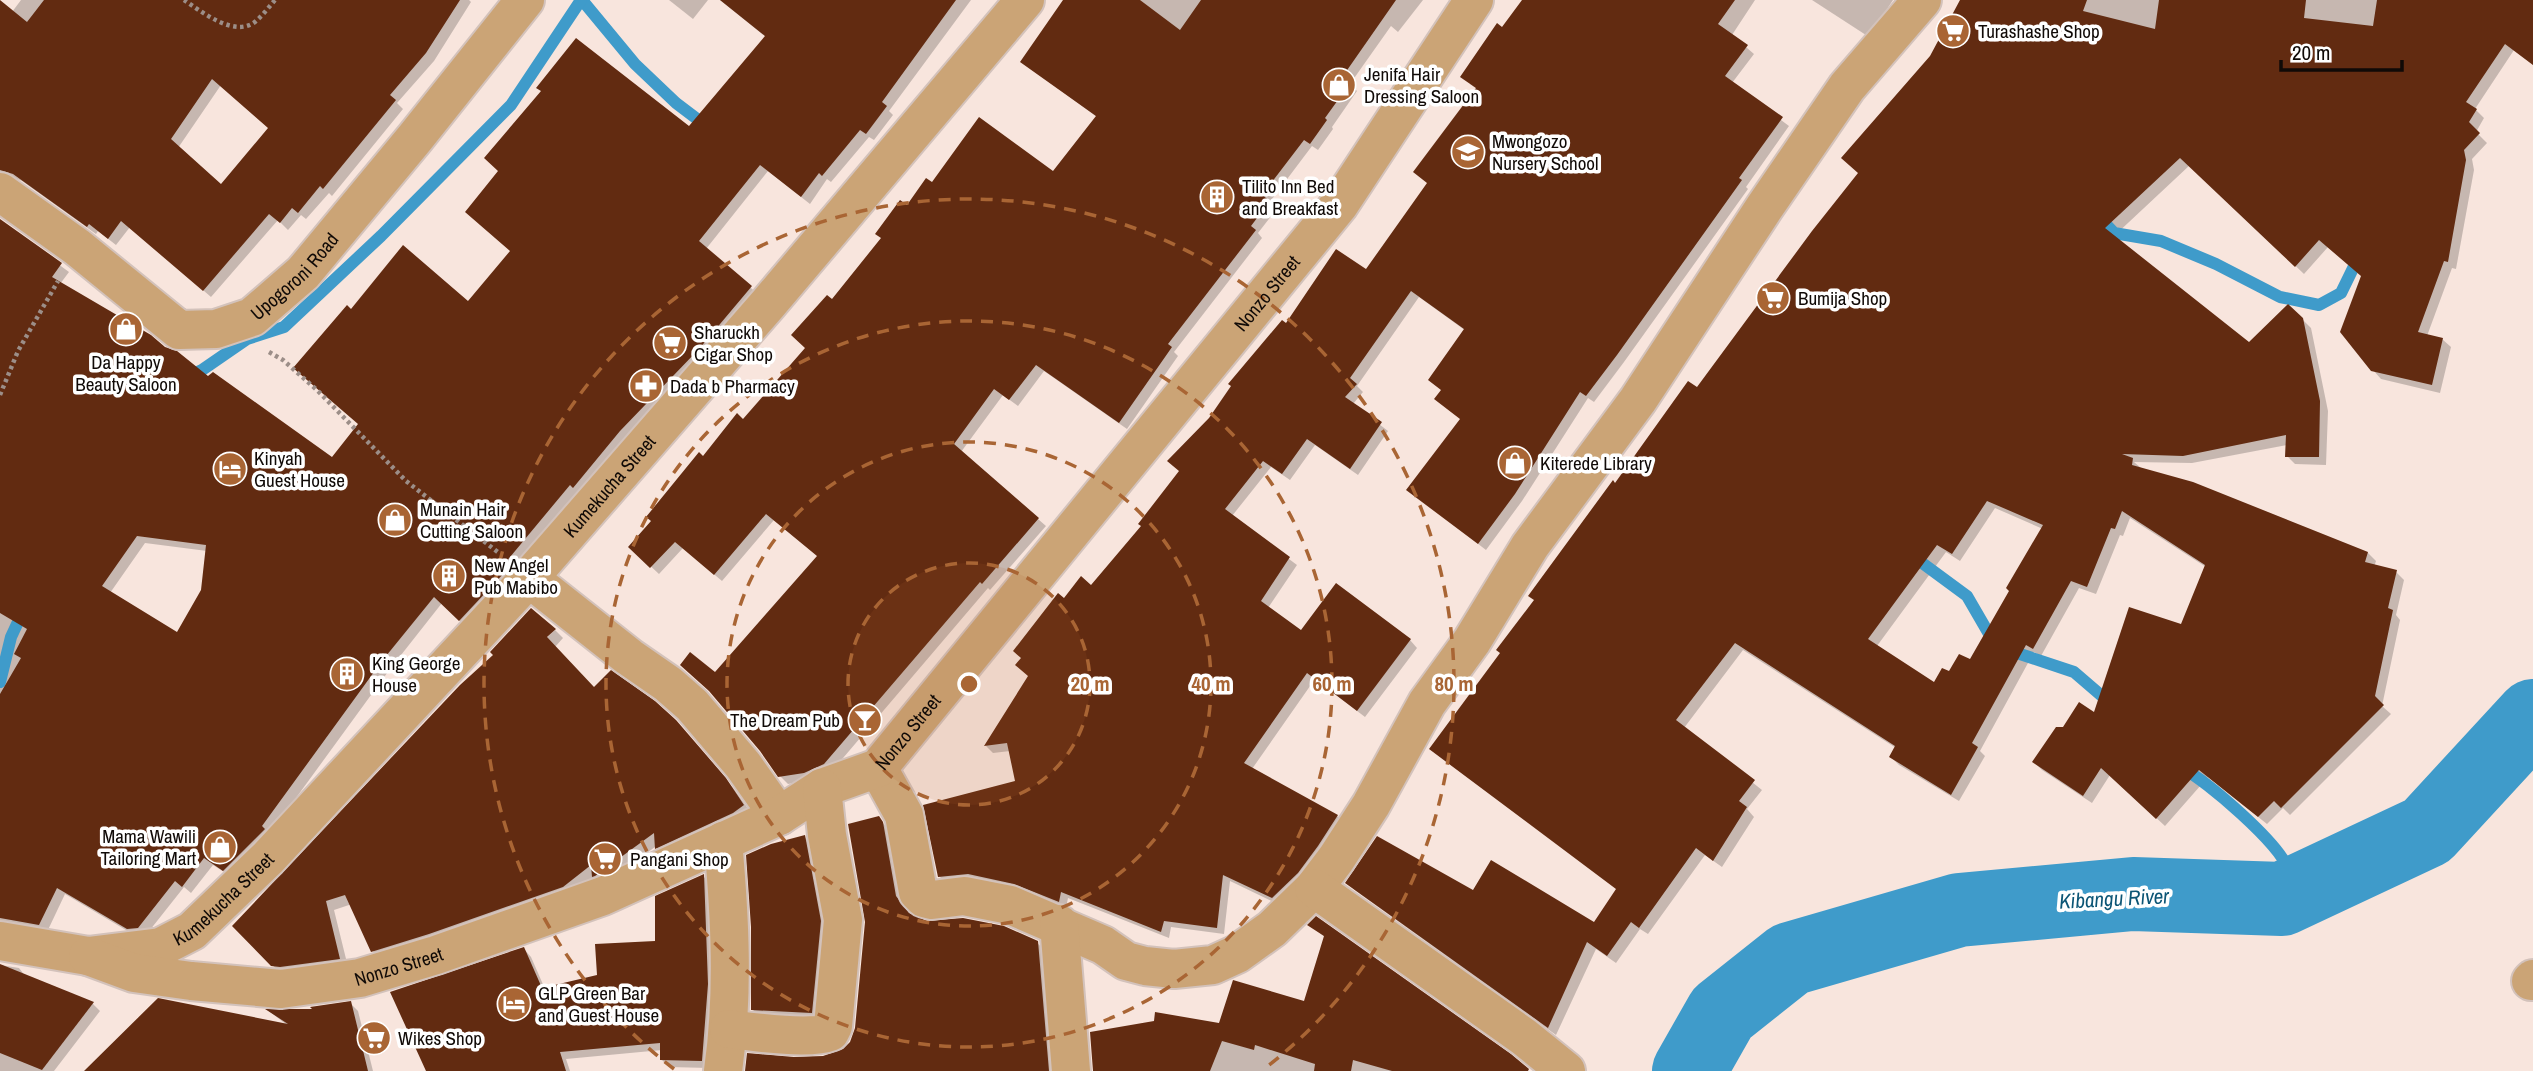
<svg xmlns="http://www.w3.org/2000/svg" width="2533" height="1071" viewBox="0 0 2533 1071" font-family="'Archivo Narrow',sans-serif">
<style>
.shadow{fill:#0003;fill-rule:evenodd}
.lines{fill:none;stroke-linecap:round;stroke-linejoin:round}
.stream{stroke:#3f9bca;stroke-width:12}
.river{stroke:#3f9bca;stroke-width:74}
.building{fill:#622b11;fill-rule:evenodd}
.minor-casing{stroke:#d3c2bb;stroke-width:42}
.path{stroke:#9c8e88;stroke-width:4.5;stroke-dasharray:3.5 3.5;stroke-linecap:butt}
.minor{stroke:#cba476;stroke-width:38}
.ring{fill:none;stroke:#a96534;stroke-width:3.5;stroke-dasharray:12 9}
.labels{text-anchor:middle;stroke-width:7;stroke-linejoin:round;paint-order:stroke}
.poi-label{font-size:19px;fill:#100a07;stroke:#fff;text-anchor:start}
.street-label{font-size:19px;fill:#100a07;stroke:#fff}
.water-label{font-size:21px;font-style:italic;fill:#0c5575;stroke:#fff}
.centre{fill:#a96534;stroke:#fff;stroke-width:3.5}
.ring-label{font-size:21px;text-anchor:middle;font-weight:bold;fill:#a96534;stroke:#fff;stroke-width:7;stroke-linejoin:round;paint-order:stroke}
</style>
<rect width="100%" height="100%" fill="#f8e5dd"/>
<g class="shadow">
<path d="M21,0H469L471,2L434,61L397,103L403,109L332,196L329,193L306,219L301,215L288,230L278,220L211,297L130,227L116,245L98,231L96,234L22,181L12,177L0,179V18L12,12ZM221,85L270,128L221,186L178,148Z"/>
<polygon points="669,0 708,0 693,19"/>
<path d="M720,0H971L889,111L893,115L874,140L869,137L831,182L827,179L810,204L768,171L706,249L759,295L581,494L579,492L467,628L442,603L390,669L269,835L232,877L213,865L191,893L184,887L146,935L136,936L65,894L47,932L0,928V221L69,272L60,284L332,460L360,424L351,311L468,303L689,129L766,37ZM145,543L207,551L198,630L179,635L110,593Z"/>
<polygon points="1065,0 1423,0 1398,32 1391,26 1350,84 1357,91 1332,127 1333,129 1318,150 1312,146 1269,203 1276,210 1258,233 1262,238 1174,352 1178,356 1127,429 1044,371 1018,406 1003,395 961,452 1046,526 990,590 988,588 832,771 812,780 788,784 780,776 819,557 774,520 722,581 683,548 659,574 630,547 703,459 744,421 807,348 832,302 907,207 932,184 1054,173 1097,117 1022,62"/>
<polygon points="1524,0 1755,0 1732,35 1754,54 1732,83 1789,126 1746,187 1748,189 1624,362 1594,402 1588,398 1522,501 1486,550 1408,490 1462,420 1442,391 1466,331 1419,297 1357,386 1363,392 1353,404 1388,431 1358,475 1315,445 1290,480 1271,467 1232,516 1297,565 1268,608 1302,632 1410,640 1417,648 1365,717 1315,679 1252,769 1337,816 1345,824 1280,905 1230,881 1224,934 1171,927 1169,938 1068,898 1066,908 947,884 939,876 1017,782 1010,751 993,753 986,746 1030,677 1064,600 1092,587 1143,526 1181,471 1210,419 1286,326 1366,272 1429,184 1477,89 1470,84 1503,30"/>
<polygon points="1812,0 1893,0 1869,37"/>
<path d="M1968,0H2533V65L2514,50L2475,109L2484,118L2476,132L2487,143L2472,159L2474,170L2456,269L2452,268L2427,336L2442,339L2451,347L2440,393L2381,379L2373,370L2363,277L2328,247L2304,274L2190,165L2113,237L2250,344L2302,319L2311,328L2328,411L2326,465L2295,464L2287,456V445L2192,463L2134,462L2141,468L2368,553L2376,561L2374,567L2396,572L2404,580L2396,615L2400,620L2382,706L2391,714L2290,815L2283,808L2267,824L2208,777L2165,826L2110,775L2092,803L2042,770L2034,762L2064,729L2095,715L2182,627L2206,567L2130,518L2123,536L2120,535L2096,594L2079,588L2041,656L2034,652L1980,751L1985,756L1959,801L1899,765L1891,757L1896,748L1743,650L1684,728L1762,790L1747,809L1754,817L1722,867L1705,855L1648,934L1640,929L1616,963L1596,949L1556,1035L1356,891L1347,883L1473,892L1594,925L1618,890L1432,749L1502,653L1616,485L1698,389L1860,174ZM1995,508L2043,529L2011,591L1970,662L1935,684L1877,646L1946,552L1960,561Z"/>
<polygon points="555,630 563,638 555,647 594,689 685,732 734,789 752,814 665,856 655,847 604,884 595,878 572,895 382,960 373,951 352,904 334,910 348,967 281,974 235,926"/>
<polygon points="879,818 890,832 903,905 911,916 927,923 1037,943 1045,950 1055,1071 745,1071 794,1059 823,1058 844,1051 851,1043 856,1028"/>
<polygon points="804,837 815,847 831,933 822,1023 763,1020 752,1009 753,927"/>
<polygon points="703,876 711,884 715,993 709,1068 669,1067 662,1060 662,1050 566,1059 570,1071 428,1071 524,949 531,957 545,989 599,976 657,943"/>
<polygon points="1310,925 1510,1056 1528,1071 1094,1071 1220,1025 1305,1003 1326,938"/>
<polygon points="0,965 19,968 26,977 93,1004 100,1011 54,1071 0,1071"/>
<polygon points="350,1003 358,1011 373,1071 87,1071 287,1025 269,1011 316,1011"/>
</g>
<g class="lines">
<g class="stream">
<polyline points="582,0 635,64 676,103 709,128"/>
<polyline points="2096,214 2114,233 2161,241 2216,264 2280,297 2319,305 2341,293 2360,254"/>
<polyline points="187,377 202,370 247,339 284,327 381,236 511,105 581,0"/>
<polyline points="1910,554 1967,596 1996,646 2074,672 2110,703"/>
<polyline points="0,682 11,637 24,609"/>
<path d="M2182,768C2207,781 2279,843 2288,869C2290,876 2290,884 2291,891L2282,899"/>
</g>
<polyline class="river" points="1689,1071 1722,1013 1790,959 1959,910 2133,894 2282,899 2427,831 2533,716"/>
</g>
<g class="building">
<path d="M0,0L27,22L44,0H460L426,53L390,95L396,100L323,189L320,186L298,213L292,208L280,223L269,214L203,291L121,221L108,239L89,224L87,227L13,174L0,170ZM212,79L268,128L221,184L171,139Z"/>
<path d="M720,0H956L882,102L887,106L866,134L860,130L822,176L819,173L801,197L760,165L699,241L752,286L699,349L620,431L573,488L570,485L500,569L504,573L459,621L434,597L382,661L262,826L265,829L223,871L204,858L182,887L175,881L138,928L127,929L57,888L39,925L0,918V694L21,658L14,654L27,629L0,613V219L62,263L52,277L151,335L165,347L177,351L208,376L213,372L332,457L358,424L293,368L347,305L351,309L403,245L468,301L510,251L465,212L498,171L484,158L541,91L536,88L576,38L689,126L765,36ZM137,536L206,545L201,590L177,632L102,586Z"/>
<polygon points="1063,0 1140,0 1180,30 1201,0 1396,0 1343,76 1351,82 1325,118 1327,120 1310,144 1304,140 1262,195 1270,201 1251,226 1256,230 1168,344 1172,347 1119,423 1036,365 1009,400 994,389 954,444 1039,518 982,584 980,582 824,764 804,773 778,777 760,751 709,691 680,665 690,652 715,672 817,556 766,514 714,575 675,542 650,568 628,547 651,521 646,517 699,452 703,456 737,413 743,419 805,348 791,335 827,295 832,299 881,238 875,234 900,200 907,205 926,178 932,182 979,117 1053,171 1096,116 1020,62"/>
<polygon points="1522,0 1735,0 1718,24 1748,45 1725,76 1783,117 1739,178 1742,180 1617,355 1586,396 1580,392 1515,494 1478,544 1406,490 1460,419 1434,399 1441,390 1428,380 1464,329 1411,291 1350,378 1357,384 1345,397 1382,422 1350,469 1307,439 1282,474 1263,461 1225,509 1290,557 1261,601 1301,630 1336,583 1411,639 1357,711 1307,673 1244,763 1338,815 1318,846 1298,873 1272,898 1223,875 1217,928 1164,921 1161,932 1061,892 1059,902 1014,884 968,874 938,877 923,805 1015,781 1007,743 984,746 1028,676 1015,665 1021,658 1013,651 1058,593 1064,598 1081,576 1091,585 1141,526 1138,524 1179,471 1167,461 1209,418 1231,386 1228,384 1282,320 1286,323 1336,249 1366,269 1427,183 1413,172 1476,88 1460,77 1497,23 1502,27"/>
<path d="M1960,0H2087L2083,11L2155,29L2159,0H2306L2304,18L2373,26L2377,0H2533V65L2505,44L2466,102L2477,109L2469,122L2480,133L2464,150L2466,160L2448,262L2444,261L2418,332L2443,338L2432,385L2371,371L2340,332L2361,276L2319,240L2295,267L2180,158L2105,228L2249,342L2288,304L2303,318L2320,401L2319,457H2285L2286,435L2183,456L2122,454L2133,458L2132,465L2193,482L2368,552L2365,562L2397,570L2388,608L2393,610L2375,696L2384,705L2281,808L2274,801L2258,817L2199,770L2156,819L2101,768L2083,796L2032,762L2056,727H2063L2079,702L2094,712L2129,607L2181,624L2205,565L2122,511L2115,529L2111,528L2087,587L2071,581L2033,649L2026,645L1972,743L1978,747L1951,795L1889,757L1895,746L1735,643L1676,720L1755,780L1739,801L1747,807L1713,861L1696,848L1639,928L1631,922L1607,956L1587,942L1548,1028L1345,883L1377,836L1473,890L1491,860L1594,922L1616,889L1429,749L1500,653L1496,650L1534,600L1528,596L1613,480L1615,483L1688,381L1697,387L1812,231L1858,173L1841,158L1930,56ZM1987,501L2043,525L2006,588L2009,591L1970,659L1959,654L1949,671L1942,668L1934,682L1868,639L1937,545L1952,554Z"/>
<polygon points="531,608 556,629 547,637 594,687 611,670 655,701 676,720 726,778 744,805 733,813 655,849 654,833 595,876 592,877 591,865 563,887 429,934 371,952 345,895 326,901 340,959 280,967 271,966 232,926 460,685 493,655 490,652"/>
<polygon points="879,816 883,822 896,896 909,913 927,921 963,918 1004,926 1038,941 1049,1071 745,1071 747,1053 794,1057 823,1056 843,1049 850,1042 855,1028 865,922 848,824"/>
<polygon points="805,835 821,921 812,1013 751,1010 751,927 746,855 771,844"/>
<polygon points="704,874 708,984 702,1061 660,1060 660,1043 560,1052 566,1071 426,1071 390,992 524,947 542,988 597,975 595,944 655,941 655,896"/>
<polygon points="1316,916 1511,1054 1529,1069 1528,1071 1392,1071 1353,1060 1351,1071 1314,1071 1315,1064 1255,1045 1254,1050 1222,1041 1210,1071 1093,1071 1090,1032 1154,1021 1155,1012 1219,1023 1233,980 1304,1001 1324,936 1307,925"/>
<polygon points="0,964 94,1002 42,1070 0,1053"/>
<polygon points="158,998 288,1024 265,1009 312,1009 310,1007 351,1001 368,1071 84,1071"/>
</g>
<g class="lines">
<g class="minor-casing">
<g id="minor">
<path id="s1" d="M0,192L77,247L179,330L216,329L252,317L303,273L415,138L525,0"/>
<polyline points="529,578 629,657 668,684 692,705 743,765 779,816"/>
<polyline points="878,768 904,815 918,892 924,898 932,900 964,896 1010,905 1103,945 1126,961 1145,966 1174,969 1213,965 1237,954 1272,929 1314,888 1336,859 1371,805 1427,703 1472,641 1530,546 1638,400 1764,208 1847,87 1922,0"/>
<path d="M723,841C730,918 734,994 723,1071"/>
<polyline points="1314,888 1524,1037 1566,1071"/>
<polyline points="1059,924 1071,1071"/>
<path id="s2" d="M0,941L88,956L161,947L192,931L268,858L529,578L768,304L1025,0"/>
<path id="s3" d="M88,956L134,973L191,981L281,989L360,978L436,955L603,896L779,816L822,788L878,768L1339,205L1474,0"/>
<polyline points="2531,981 2533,979"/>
<path d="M729,1029C753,1032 809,1040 830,1032L833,1026L843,920L827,835L822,788"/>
</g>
</g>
<g class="path">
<path d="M184,0C201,11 235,39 256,21C263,15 269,7 275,0"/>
<polyline points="269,352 283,360 318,391 406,481 499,553"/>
<polyline points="0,395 18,351 58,281"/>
</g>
<use href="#minor" class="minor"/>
</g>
<circle cx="969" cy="684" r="121" fill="#a96534" fill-opacity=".12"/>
<g class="ring">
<circle cx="969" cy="684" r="121"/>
<circle cx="969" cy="684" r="242"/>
<circle cx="969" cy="684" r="363"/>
<path d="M674 1069A485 485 0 1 1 1264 1069"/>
</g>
<defs>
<g id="supermarket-disc" transform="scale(1.75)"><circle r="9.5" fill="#a96534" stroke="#fff"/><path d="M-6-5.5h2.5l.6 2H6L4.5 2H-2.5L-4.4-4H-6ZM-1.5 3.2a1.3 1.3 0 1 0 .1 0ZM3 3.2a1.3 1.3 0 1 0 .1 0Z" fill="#fff"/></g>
<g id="shop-disc" transform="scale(1.75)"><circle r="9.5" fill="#a96534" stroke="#fff"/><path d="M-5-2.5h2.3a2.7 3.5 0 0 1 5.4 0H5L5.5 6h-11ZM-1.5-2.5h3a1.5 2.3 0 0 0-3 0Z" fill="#fff"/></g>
<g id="school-disc" transform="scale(1.75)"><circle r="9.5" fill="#a96534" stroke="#fff"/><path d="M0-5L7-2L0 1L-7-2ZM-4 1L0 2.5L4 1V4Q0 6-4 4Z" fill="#fff"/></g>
<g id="building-disc" transform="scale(1.75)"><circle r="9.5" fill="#a96534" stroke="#fff"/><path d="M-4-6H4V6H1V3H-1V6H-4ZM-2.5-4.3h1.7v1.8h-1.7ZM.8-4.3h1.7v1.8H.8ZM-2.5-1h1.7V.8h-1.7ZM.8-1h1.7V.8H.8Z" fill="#fff"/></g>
<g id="pharmacy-disc" transform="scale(1.75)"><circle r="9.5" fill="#a96534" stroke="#fff"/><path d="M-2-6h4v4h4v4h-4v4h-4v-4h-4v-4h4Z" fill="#fff"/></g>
<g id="hotel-disc" transform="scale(1.75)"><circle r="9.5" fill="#a96534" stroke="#fff"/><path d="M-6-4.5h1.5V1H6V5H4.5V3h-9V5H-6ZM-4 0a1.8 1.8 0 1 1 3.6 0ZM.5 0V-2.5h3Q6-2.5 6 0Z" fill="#fff"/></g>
<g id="bar-disc" transform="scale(1.75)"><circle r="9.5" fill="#a96534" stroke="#fff"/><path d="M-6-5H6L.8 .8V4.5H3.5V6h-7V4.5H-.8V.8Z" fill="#fff"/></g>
</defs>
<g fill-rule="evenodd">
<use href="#supermarket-disc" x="1953" y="31"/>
<use href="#shop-disc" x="1339" y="85"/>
<use href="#school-disc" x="1468" y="152"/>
<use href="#building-disc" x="1217" y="197"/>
<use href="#supermarket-disc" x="1773" y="298"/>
<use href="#shop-disc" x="126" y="329"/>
<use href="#supermarket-disc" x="670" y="343"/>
<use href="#pharmacy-disc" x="646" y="386"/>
<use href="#shop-disc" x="1515" y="463"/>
<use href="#hotel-disc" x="230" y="469"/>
<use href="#shop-disc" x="395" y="520"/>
<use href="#building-disc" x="449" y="576"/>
<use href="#building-disc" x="347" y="674"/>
<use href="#bar-disc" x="865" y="720"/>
<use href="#shop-disc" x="220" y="847"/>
<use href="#supermarket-disc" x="605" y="859"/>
<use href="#hotel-disc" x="514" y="1004"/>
<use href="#supermarket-disc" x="374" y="1038"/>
</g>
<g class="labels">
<g class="poi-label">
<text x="1978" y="38">Turashashe Shop</text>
<text x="1364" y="81">Jenifa Hair<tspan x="1364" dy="22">Dressing Saloon</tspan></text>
<text x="1492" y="148">Mwongozo<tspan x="1492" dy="22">Nursery School</tspan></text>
<text x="1242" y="193">Tilito Inn Bed<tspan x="1242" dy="22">and Breakfast</tspan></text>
<text x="1798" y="305">Bumija Shop</text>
<text x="694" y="339">Sharuckh<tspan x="694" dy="22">Cigar Shop</tspan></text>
<text x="126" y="369" text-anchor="middle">Da Happy<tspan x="126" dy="22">Beauty Saloon</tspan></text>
<text x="670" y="393">Dada b Pharmacy</text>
<text x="254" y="465">Kinyah<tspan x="254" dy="22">Guest House</tspan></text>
<text x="1540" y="470">Kiterede Library</text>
<text x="420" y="516">Munain Hair<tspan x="420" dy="22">Cutting Saloon</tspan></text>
<text x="474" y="572">New Angel<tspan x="474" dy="22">Pub Mabibo</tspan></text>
<text x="372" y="670">King George<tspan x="372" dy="22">House</tspan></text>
<text x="840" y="727" text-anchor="end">The Dream Pub</text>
<text x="196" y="843" text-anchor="end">Mama Wawili<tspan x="196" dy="22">Tailoring Mart</tspan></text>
<text x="630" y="866">Pangani Shop</text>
<text x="538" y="1000">GLP Green Bar<tspan x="538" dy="22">and Guest House</tspan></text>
<text x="398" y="1045">Wikes Shop</text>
</g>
<g class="street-label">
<text dy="7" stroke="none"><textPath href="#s1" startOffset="360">Upogoroni Road</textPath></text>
<text dy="7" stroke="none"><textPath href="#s3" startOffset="1451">Nonzo Street</textPath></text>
<text dy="7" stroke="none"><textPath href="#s2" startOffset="808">Kumekucha Street</textPath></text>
<text dy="7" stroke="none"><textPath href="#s3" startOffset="884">Nonzo Street</textPath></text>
<text dy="7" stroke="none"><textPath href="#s2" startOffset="242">Kumekucha Street</textPath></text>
<text dy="7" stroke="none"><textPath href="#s3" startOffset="317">Nonzo Street</textPath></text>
</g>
<g class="water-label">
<text transform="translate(2114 899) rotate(-3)" y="7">Kibangu River</text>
</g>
</g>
<circle cx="969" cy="684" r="10" class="centre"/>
<g class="ring-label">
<text x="1090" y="691">20 m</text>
<text x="1211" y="691">40 m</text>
<text x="1332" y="691">60 m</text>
<text x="1454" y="691">80 m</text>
</g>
<path d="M2281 60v10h121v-10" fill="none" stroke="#100a07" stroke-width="3.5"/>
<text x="2292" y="60" font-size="21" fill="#100a07" stroke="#ffffff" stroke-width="5" paint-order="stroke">20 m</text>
</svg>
